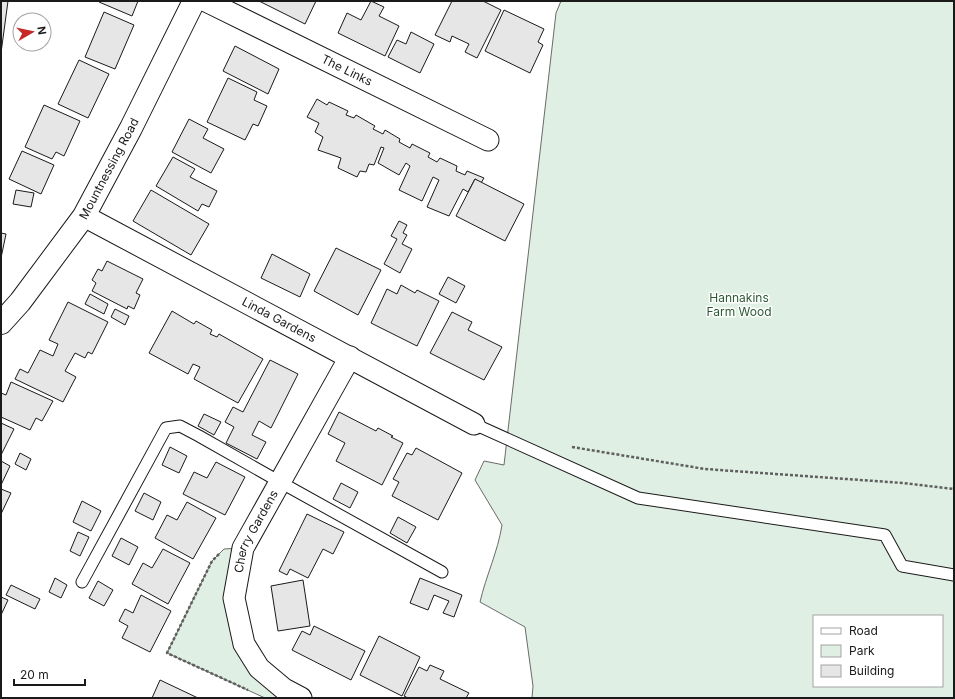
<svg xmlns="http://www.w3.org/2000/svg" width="955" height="699" viewBox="0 0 955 699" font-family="Inter,sans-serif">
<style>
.green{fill:#e0efe3;stroke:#6a6a6a;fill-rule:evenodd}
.building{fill:#e6e6e6;stroke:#1a1a1a}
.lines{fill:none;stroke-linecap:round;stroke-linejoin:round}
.service-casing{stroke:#1a1a1a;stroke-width:13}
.minor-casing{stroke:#1a1a1a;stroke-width:23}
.tertiary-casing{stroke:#1a1a1a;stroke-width:24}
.path{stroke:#5f5f5f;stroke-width:2.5;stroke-dasharray:3 2;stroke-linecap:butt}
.service{stroke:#fff;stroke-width:11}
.minor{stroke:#fff;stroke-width:21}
.tertiary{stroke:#fff;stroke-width:22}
.labels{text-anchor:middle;stroke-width:3;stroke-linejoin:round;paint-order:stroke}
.street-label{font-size:12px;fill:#1a1a1a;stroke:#fff}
.park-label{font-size:12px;fill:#2b5a34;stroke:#fff}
</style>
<rect width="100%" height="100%" fill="#fff"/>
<g class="green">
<path d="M561,1H954V698H532L533,686L525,627L480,602C486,576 498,551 502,525L475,480L484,461L504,465L556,13ZM814,616H942V686H814Z"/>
<polygon points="243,548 244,644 284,689 277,698 265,698 167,653 212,561 224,549"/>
</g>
<g class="building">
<polygon points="1,1 8,1 1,53"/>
<polygon points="100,1 138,1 132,16 99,2"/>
<polygon points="259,1 316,1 305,24"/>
<polygon points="371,1 384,7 379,16 399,26 385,56 338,33 347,13 361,20"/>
<polygon points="452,1 483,1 501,10 477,58 465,52 469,44 452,36 450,42 435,35"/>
<polygon points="504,10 544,29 538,42 543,45 530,73 485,51"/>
<polygon points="104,12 134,25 115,69 85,57"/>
<polygon points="411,32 434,44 420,73 388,57 397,40 406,44"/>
<polygon points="235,46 279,69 268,94 223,71"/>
<polygon points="79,60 109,74 88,118 58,104"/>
<polygon points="228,78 257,92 254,100 267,106 258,126 253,124 245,140 207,122"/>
<polygon points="317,99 327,105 329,102 348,111 346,115 354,118 356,115 375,126 373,129 383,134 385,130 400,139 399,142 410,148 412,144 430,153 428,157 437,162 440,158 457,166 456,171 465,175 467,171 484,178 481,183 475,179 468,192 463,189 449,216 427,207 439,180 433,177 422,201 399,190 410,166 406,163 399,175 378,163 384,148 381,147 374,165 369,164 366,172 360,171 357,177 338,168 341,158 318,150 323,137 315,132 319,123 307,117"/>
<polygon points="44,105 80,121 64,156 56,152 52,159 25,147"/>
<polygon points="189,119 208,129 203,138 224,149 211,173 172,152"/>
<polygon points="22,151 54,165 41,194 9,179"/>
<polygon points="173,157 195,169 190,177 217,191 209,207 202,204 198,211 156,186"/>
<polygon points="475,179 524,204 505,241 456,216"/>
<polygon points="16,190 34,193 31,207 13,204"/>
<polygon points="151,190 209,224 191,255 133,221"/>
<polygon points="399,221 407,225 403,233 407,235 402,244 412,249 400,273 384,264 397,239 391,236"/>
<polygon points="1,233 6,234 1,258"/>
<polygon points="336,248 381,270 358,315 314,291"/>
<polygon points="272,254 310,274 300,297 261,278"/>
<polygon points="107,261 143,279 136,293 140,295 134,309 128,306 127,309 92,291 96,283 92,280 98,269 102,271"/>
<polygon points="448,277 465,286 456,303 439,294"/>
<polygon points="401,285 415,293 417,290 439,301 417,346 371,323 387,289 397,294"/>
<polygon points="90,294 108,304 104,314 85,304"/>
<polygon points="68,302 108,322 92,354 88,352 85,358 75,353 65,371 76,377 63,402 15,379 20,369 28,373 40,350 53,356 58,344 49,340"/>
<polygon points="115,309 129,316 125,325 111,317"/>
<polygon points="172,311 194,324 196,321 212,330 210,334 217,337 219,334 263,359 238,403 194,379 200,367 193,364 188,374 149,353"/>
<polygon points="452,312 472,322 468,330 502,347 484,380 430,353"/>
<polygon points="270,360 298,374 271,428 259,421 252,435 266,442 257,459 226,443 234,427 225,422 233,407 243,412"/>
<polygon points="11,382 53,401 42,421 36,418 30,430 1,417 1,393 6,395"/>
<polygon points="339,412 376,431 378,428 393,436 391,437 403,443 382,485 336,461 345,443 328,434"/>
<polygon points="204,414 221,422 214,435 198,426"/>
<polygon points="1,423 14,429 1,455"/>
<polygon points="170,447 187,456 179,473 162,465"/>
<polygon points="416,448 462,473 438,520 392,496 399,482 393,479 407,453 412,455"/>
<polygon points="20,453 31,459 26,470 15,464"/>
<polygon points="1,461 10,466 1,485"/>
<polygon points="216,462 245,477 225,515 183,494 194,472 207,478"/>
<polygon points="341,483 358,492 350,508 333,499"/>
<polygon points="1,489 11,493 1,514"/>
<polygon points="144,493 161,502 153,520 135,511"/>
<polygon points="82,501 101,511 91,531 73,522"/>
<polygon points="187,502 216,518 193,559 155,538 167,515 177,520"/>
<polygon points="307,514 344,532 333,554 323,549 308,578 290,569 287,575 279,571"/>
<polygon points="398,517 416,527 407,543 390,533"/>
<polygon points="78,532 89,537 80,556 70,551"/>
<polygon points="121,538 138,547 129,565 112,556"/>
<polygon points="163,549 190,563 168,604 132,584 143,563 152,568"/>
<polygon points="55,578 67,585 61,598 49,592"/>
<polygon points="420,578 462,595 454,617 443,613 449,601 434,595 428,610 410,603"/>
<polygon points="303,580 310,626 278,631 271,586"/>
<polygon points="98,581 113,590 104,606 89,598"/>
<polygon points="11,585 40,599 35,609 6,595"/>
<polygon points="141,595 171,611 150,652 122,638 128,626 119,621 125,609 133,613"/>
<polygon points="1,597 8,600 1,615"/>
<polygon points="314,626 365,651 351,680 292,650 302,631 310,635"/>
<polygon points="379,636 420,657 402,696 360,675"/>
<polygon points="430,665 444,671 440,679 469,693 466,698 408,698 404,696 419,667 427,671"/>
<polygon points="160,680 198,698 152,698"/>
</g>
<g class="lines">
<g class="service-casing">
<g id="service">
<polyline points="474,424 638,498 885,535 902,566 954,575"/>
<polyline points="82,582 166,428 180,426 199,436 280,482 442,572"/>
</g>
</g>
<g class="minor-casing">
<g id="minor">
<path id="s1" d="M206,1L488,140"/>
<path id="s2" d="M84,216L474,424"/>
<path id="s3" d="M301,698L284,689L259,668L244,644L234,598L243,548L350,357"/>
</g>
</g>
<g class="tertiary-casing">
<g id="tertiary">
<path id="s4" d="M1,323L20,302L84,216L131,128L194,1"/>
</g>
</g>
<g class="path">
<polyline points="572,447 705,469 903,483 954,489"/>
<polyline points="219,554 212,561 167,653 248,690"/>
</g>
<use href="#service" class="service"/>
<use href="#minor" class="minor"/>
<use href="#tertiary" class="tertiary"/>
</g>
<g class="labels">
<g class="street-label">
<text dy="4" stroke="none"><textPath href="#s1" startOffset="157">The Links</textPath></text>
<text dy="4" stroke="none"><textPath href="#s4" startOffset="189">Mountnessing Road</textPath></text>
<text dy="4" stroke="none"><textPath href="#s2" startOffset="221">Linda Gardens</textPath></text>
<text dy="4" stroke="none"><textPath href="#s3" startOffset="198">Cherry Gardens</textPath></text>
</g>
<g class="park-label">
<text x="739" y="302">Hannakins<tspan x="739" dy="14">Farm Wood</tspan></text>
</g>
</g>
<rect width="955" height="699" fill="none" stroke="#1a1a1a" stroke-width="4"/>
<rect x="813" y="615" width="130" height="72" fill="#ffffff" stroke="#a3a3a3"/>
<rect x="821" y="628" width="20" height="6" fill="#ffffff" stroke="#a3a3a3"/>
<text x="849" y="635" font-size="12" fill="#1a1a1a">Road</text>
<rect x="821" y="645" width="20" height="12" fill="#e0efe3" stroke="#a3a3a3"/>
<text x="849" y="655" font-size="12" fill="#1a1a1a">Park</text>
<rect x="821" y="665" width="20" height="12" fill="#e6e6e6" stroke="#a3a3a3"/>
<text x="849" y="675" font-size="12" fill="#1a1a1a">Building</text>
<g transform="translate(32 32) rotate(81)"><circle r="19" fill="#ffffff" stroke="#a3a3a3"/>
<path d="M0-3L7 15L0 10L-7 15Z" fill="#c62828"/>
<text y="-6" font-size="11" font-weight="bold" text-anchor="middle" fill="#1a1a1a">N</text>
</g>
<path d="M14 679v6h71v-6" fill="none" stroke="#1a1a1a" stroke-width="2"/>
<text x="20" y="679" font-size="12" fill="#1a1a1a" stroke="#ffffff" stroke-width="3" paint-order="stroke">20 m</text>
</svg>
